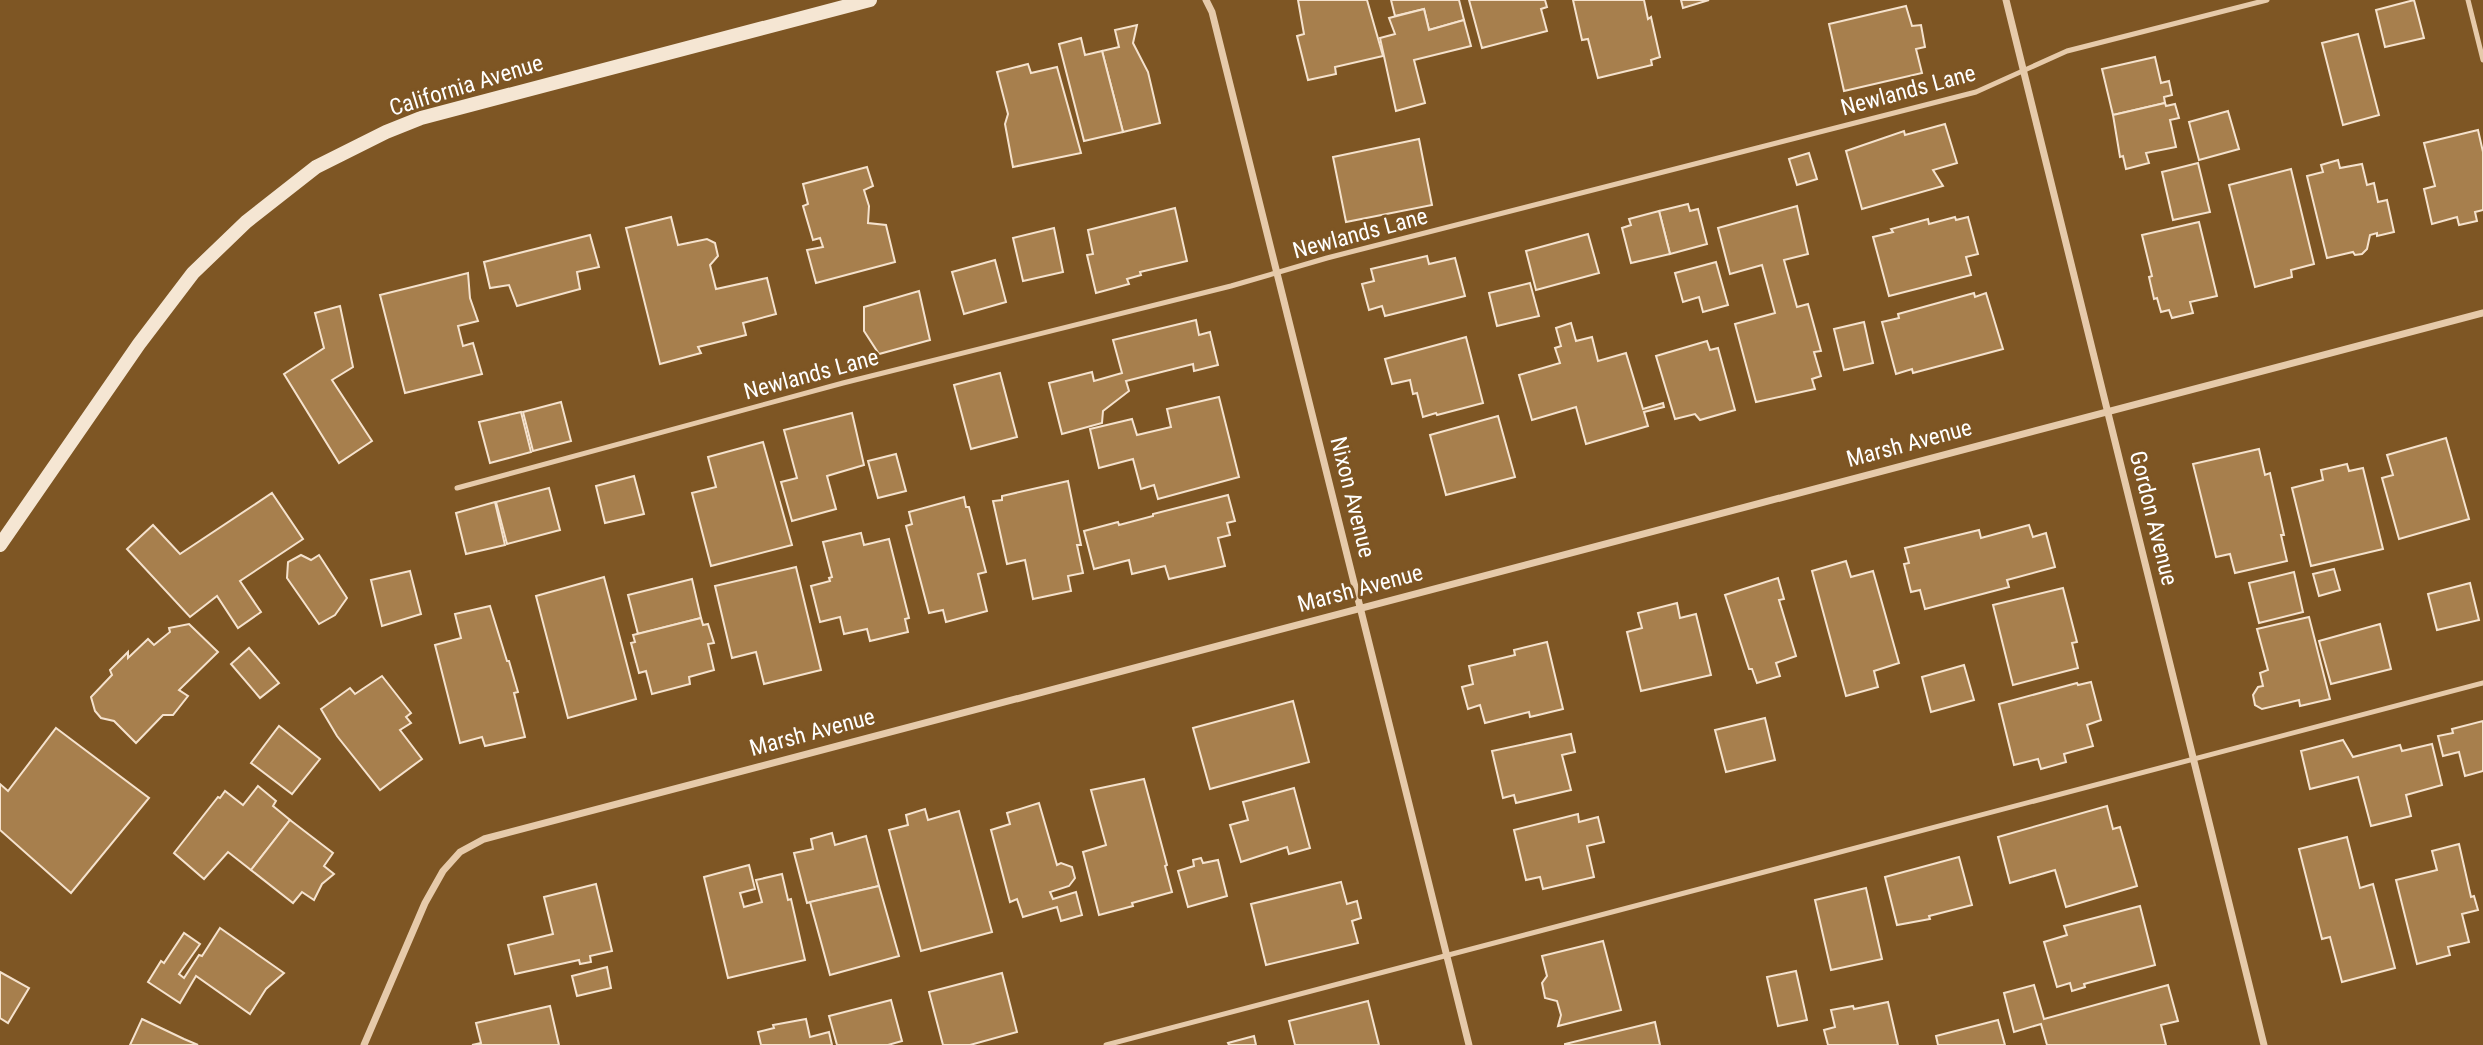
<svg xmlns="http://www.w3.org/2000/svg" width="2483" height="1045" viewBox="0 0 2483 1045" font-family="'Roboto Condensed',sans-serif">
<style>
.building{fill:#a77f4d;stroke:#f5e2cd;stroke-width:2}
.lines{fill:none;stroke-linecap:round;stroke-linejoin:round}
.lane{stroke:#e6caaa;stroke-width:5}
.street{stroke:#e6caaa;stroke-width:7}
.secondary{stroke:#f5e6d3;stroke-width:14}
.labels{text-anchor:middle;stroke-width:6;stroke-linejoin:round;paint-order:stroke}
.street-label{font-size:23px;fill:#fff;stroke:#7e5624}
</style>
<rect width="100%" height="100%" fill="#7e5624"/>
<g class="building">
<polygon points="1298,0 1367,0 1383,56 1335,67 1336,74 1308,80 1297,36 1304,34"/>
<polygon points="1391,0 1459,0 1464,20 1429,30 1424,9 1395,16"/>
<polygon points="1469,0 1545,0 1547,7 1541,9 1547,31 1482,48"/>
<polygon points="1573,0 1644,0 1648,19 1651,17 1660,57 1651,60 1652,65 1598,78 1588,39 1582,40"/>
<polygon points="1681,0 1709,0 1683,8"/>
<polygon points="2414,0 2424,38 2385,47 2376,10"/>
<polygon points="1906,6 1912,26 1921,25 1925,47 1916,49 1922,73 1844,91 1829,24"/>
<polygon points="1424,9 1429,30 1464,20 1471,46 1414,60 1425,103 1396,111 1380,38 1395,34 1389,18"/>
<polygon points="1137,25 1133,43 1148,72 1160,123 1123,132 1102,51 1119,47 1115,30"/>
<polygon points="2358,34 2379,115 2343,125 2322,43"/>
<polygon points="1081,38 1085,55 1102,51 1123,132 1084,141 1059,44"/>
<polygon points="2155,57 2161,83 2169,81 2172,95 2164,97 2165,103 2113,115 2102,69"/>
<polygon points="1028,64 1031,73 1057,67 1081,153 1013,167 1005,124 1008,114 997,72"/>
<polygon points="2165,103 2166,106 2175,104 2179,118 2170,120 2176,147 2146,153 2149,163 2126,169 2123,156 2120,157 2113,115"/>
<polygon points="2228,111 2239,149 2199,160 2189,122"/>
<polygon points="1945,124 1957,163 1933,170 1943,186 1862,209 1846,151 1904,131 1905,135"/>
<polygon points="2478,130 2483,152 2483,210 2475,212 2477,221 2459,225 2457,217 2432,224 2424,189 2435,186 2424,143"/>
<polygon points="1419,139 1432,205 1346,222 1333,157"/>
<polygon points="1809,153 1817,179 1797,185 1789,159"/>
<polygon points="2338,160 2340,168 2362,164 2367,185 2374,183 2378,202 2387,200 2394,232 2377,236 2377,233 2370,235 2367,249 2362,254 2355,255 2353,252 2327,258 2307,176 2323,172 2321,165"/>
<polygon points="2198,163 2210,212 2173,220 2162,172"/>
<polygon points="867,167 873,186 864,190 869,206 868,223 886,225 895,262 816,283 807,250 823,247 820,238 813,240 803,206 808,204 803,184"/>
<polygon points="2291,169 2314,264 2291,270 2292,277 2255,287 2229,185"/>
<polygon points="1688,204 1690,211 1698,209 1707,244 1670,254 1659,211"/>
<polygon points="1797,206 1808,254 1784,260 1797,307 1808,304 1821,351 1814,352 1821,376 1812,379 1815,389 1756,402 1735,324 1775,313 1762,265 1730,274 1718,228"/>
<polygon points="1175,208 1187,261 1140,272 1141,275 1127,279 1129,284 1096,293 1087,255 1093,254 1088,230"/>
<polygon points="1659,211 1670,254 1631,263 1622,228 1631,225 1629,219"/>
<polygon points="671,217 678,245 707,239 715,243 718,256 710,265 716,289 767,278 776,314 743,323 746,335 698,347 701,353 660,364 626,228"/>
<polygon points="1955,217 1956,220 1968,217 1978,254 1966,257 1971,275 1889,296 1873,237 1893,232 1891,229 1928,219 1929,224"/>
<polygon points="2199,222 2217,296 2190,302 2193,313 2172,318 2169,310 2161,312 2157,298 2154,299 2149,277 2152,276 2142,235"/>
<polygon points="1054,228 1063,272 1023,281 1013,238"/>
<polygon points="1588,234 1599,273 1536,290 1526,251"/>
<polygon points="590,235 599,267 577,272 580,289 517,306 509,285 490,288 484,262"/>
<polygon points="1427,256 1429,264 1455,258 1465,296 1385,316 1382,306 1369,310 1362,284 1374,281 1371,269"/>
<polygon points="995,260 1006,302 964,314 952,272"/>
<polygon points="1716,262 1728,305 1703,312 1699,297 1683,302 1675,273"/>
<polygon points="468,273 470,298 478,321 458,326 463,346 473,343 482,374 405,393 380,295"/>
<polygon points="1530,283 1539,316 1497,326 1489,293"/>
<polygon points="919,291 930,340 879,354 864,331 864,307"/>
<polygon points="1974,293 1975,297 1986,293 2003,349 1913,373 1912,369 1896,374 1882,322 1899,318 1898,314"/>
<polygon points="340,306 353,367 332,380 372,441 339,463 284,374 324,348 315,313"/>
<polygon points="1196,320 1199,335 1210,332 1218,365 1194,371 1193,364 1126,381 1129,391 1103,411 1102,423 1062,434 1049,383 1092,372 1094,381 1122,373 1113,340"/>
<polygon points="1864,322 1873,363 1844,370 1834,329"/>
<polygon points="1571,323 1576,341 1592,337 1598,361 1626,353 1643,409 1663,403 1664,407 1644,412 1648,426 1586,444 1576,407 1532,420 1519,375 1560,363 1555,348 1561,346 1556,328"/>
<polygon points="1466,337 1483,403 1437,415 1436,413 1423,417 1417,393 1413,394 1410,380 1392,384 1385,359"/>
<polygon points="1707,341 1710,350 1718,348 1735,410 1700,420 1695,414 1675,419 1656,356"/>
<polygon points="1000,373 1017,437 971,449 954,385"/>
<polygon points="1219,397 1239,477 1158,499 1154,485 1141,489 1133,459 1099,468 1090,429 1132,419 1137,435 1171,427 1167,409"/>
<polygon points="561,402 571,441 533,451 523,412"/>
<polygon points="521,412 531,452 490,463 479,422"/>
<polygon points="852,413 864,465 827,476 836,509 792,521 781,482 797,478 784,430"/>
<polygon points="1498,416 1515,477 1446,495 1430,435"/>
<polygon points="2446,438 2469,519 2399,539 2382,478 2393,475 2387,455"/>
<polygon points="763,442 792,545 711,566 692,493 716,487 708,457"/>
<polygon points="2259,449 2265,475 2270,473 2284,535 2281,535 2287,561 2235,573 2230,554 2216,557 2193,464"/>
<polygon points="896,454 906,491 878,498 868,461"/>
<polygon points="2347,464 2349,471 2363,468 2383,549 2311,566 2292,488 2323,480 2321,470"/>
<polygon points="634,476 644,514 605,523 596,486"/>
<polygon points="1068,481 1081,545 1077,545 1083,573 1068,576 1071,591 1033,599 1025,560 1007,564 993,501 1002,500 1002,496"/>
<polygon points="549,488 560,530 507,544 496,502"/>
<polygon points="272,493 303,539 240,581 261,612 238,628 217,596 190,617 127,549 153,525 180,554"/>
<polygon points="1228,495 1235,521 1227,523 1230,535 1218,538 1225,566 1169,579 1165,566 1132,574 1129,560 1094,569 1084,531 1118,522 1119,525 1153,516 1153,514"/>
<polygon points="964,497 966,507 969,507 986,572 978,574 987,611 946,622 943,610 929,613 906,526 912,524 909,512"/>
<polygon points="495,502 505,545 466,554 456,513"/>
<polygon points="2029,525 2033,537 2046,533 2055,567 2007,580 2009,587 1925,609 1920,590 1911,592 1904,564 1909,563 1905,548 1979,530 1981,538"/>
<polygon points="861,533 864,545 889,539 909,618 905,619 908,632 870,641 867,629 844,634 840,617 820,622 811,586 830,581 829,578 832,577 823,542"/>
<polygon points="301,555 311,560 319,555 347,598 335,615 319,624 287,578 288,562"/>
<polygon points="1846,561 1851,577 1873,571 1899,663 1874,671 1878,687 1846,696 1812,571"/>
<polygon points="796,567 821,670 764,684 756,652 732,658 715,586"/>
<polygon points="2334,569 2340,590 2319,596 2313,574"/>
<polygon points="410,571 421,614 382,626 371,580"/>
<polygon points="2294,572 2303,612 2259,623 2249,583"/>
<polygon points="604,577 636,699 568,718 536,596"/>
<polygon points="1778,578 1784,599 1779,600 1796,656 1776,663 1780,676 1757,683 1752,669 1749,669 1725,595"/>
<polygon points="692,579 701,618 638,634 628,595"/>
<polygon points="2470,583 2479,620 2437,630 2428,594"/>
<polygon points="2063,588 2077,642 2072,643 2078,668 2013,685 1993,605"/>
<polygon points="1677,603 1680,618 1696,614 1711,675 1641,691 1627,632 1642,628 1638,613"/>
<polygon points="490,606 507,661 509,661 518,692 514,693 525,737 485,746 482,737 460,743 435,645 461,638 455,614"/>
<polygon points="2309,617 2330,699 2300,706 2299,700 2262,709 2255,705 2253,695 2258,687 2263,686 2260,673 2268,670 2257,629"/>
<polygon points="701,618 703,625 708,624 714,643 708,644 714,670 689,677 690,684 652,694 646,671 639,673 631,643 635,642 633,635"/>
<polygon points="189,624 218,652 179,690 188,696 173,715 163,715 136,743 114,721 101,718 95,711 91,697 112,675 110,670 128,652 128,658 148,639 154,645 170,632 169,628"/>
<polygon points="2380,624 2391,669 2331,684 2319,641"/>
<polygon points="1547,642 1563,709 1530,717 1529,712 1485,723 1480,705 1468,709 1462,687 1473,684 1469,666 1515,655 1514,650"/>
<polygon points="249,648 279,683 260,698 231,664"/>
<polygon points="1964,665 1974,700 1931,712 1922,677"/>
<polygon points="382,676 411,713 406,717 411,723 400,730 422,759 380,790 337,736 321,709 350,688 355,694"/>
<polygon points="2091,682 2101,720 2087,725 2093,746 2064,754 2066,762 2041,769 2038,759 2014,765 1999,704 2077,683 2078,685"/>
<polygon points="1293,701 1309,762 1210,789 1193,728"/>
<polygon points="1765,718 1775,760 1726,772 1715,730"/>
<polygon points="2483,721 2483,771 2465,776 2459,752 2443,756 2438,736 2453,733 2452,729"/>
<polygon points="279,726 320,759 292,794 251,763"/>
<polygon points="56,728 149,798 71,893 0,830 0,784 8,791"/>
<polygon points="1571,734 1575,752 1562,755 1571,790 1516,803 1514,795 1503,798 1492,751"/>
<polygon points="2343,740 2353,757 2400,745 2402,751 2432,744 2442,785 2406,795 2411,816 2371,826 2358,777 2310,789 2301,751"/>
<polygon points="1144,779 1167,865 1165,866 1172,892 1132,903 1133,906 1099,915 1083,852 1106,845 1091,790"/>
<polygon points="258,786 276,801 273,806 290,820 251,870 228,852 204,879 174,853 218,797 220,798 225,791 243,805"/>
<polygon points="1294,788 1310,848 1289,854 1287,847 1241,862 1230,825 1248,820 1243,802"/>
<polygon points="1039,803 1057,865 1061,863 1072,867 1075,878 1069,886 1050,892 1053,899 1076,892 1082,915 1061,921 1057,907 1023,917 1017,899 1010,902 991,830 1010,824 1007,813"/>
<polygon points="2107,806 2113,829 2120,827 2137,886 2066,907 2055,870 2010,883 1998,837"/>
<polygon points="925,809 928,820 959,811 992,932 921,951 889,830 908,825 906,815"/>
<polygon points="1578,814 1579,822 1598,817 1604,842 1587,846 1594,877 1543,889 1540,877 1526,880 1514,830"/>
<polygon points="290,820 333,853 324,866 334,874 322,884 314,900 302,892 293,903 251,870"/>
<polygon points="832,833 835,845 866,836 879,886 807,903 794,853 813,849 811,839"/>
<polygon points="2347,837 2360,888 2373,884 2395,968 2342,982 2330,937 2322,939 2299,849"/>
<polygon points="2459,844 2471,897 2474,896 2478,910 2462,914 2469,942 2448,947 2450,955 2417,964 2396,880 2437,870 2432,851"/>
<polygon points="1959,857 1972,905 1929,916 1930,919 1897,925 1885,877"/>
<polygon points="1201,858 1203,863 1218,860 1227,896 1188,907 1178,871 1194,866 1193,860"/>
<polygon points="749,865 755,889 740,893 744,907 762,902 756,880 782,874 788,900 791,899 805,960 728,978 704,877"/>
<polygon points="1341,882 1347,904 1357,901 1361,918 1352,921 1358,943 1266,965 1251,904"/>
<polygon points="596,884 612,951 590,956 591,962 580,964 579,960 515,974 508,945 553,934 544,897"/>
<polygon points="879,886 899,956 830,975 810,902"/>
<polygon points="1866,888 1882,959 1831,970 1815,900"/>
<polygon points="2140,906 2155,965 2084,984 2085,987 2072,991 2070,983 2057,987 2044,942 2067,935 2064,926"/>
<polygon points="220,928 284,973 266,989 250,1014 196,976 180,1003 148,982 161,961 164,963 184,933 200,944 179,974 184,978 199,955 202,956"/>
<polygon points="1603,941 1621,1010 1558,1026 1561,1015 1557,1001 1545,998 1542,983 1547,976 1542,956"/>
<polygon points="607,967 611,988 577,996 572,976"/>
<polygon points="1796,971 1807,1020 1778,1026 1767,977"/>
<polygon points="0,972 29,988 8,1023 0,1018"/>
<polygon points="1002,973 1017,1032 970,1045 943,1045 929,992"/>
<polygon points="2034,985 2044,1019 2168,985 2178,1021 2161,1025 2166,1045 2047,1045 2041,1024 2014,1032 2004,993"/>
<polygon points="891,1000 902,1041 888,1045 837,1045 829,1016"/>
<polygon points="1368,1001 1379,1045 1295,1045 1289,1021"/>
<polygon points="1888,1002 1898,1045 1828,1045 1824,1030 1835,1027 1831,1010 1853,1006 1854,1009"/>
<polygon points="550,1006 559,1045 472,1045 481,1043 476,1023"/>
<polygon points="142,1019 184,1039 198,1045 130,1045"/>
<polygon points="806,1019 810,1037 829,1032 832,1045 761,1045 758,1032 774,1028 773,1025"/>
<polygon points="1998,1020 2005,1045 1938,1045 1936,1036"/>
<polygon points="1655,1022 1660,1045 1565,1045 1565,1044"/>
<polygon points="1254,1036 1256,1045 1229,1045 1228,1043"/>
</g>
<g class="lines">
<g class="lane">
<polyline points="2468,0 2483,60"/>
<polyline points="457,488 843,383 1231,286 1327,258 1976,92 2067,51 2267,0"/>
<polyline points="1106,1045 2483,683"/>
</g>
<g class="street">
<polyline points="1206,0 1212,12 1469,1045"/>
<polyline points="2006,0 2264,1045"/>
<polyline points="364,1045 425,903 443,871 460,852 484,839 2483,313"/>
</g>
<polyline class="secondary" points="0,545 139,344 193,273 246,222 316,167 386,132 421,118 870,0"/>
</g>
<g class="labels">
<g class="street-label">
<text transform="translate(466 85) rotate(-17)" y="8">California Avenue</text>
<text transform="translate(1908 90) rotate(-15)" y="8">Newlands Lane</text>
<text transform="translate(1360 233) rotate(-15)" y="8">Newlands Lane</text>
<text transform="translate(811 374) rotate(-15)" y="8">Newlands Lane</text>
<text transform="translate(1909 443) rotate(-15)" y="8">Marsh Avenue</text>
<text transform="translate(1353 497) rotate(76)" y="8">Nixon Avenue</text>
<text transform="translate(2154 518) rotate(76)" y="8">Gordon Avenue</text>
<text transform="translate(1360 588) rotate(-15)" y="8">Marsh Avenue</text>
<text transform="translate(812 732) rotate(-15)" y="8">Marsh Avenue</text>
</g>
</g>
</svg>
